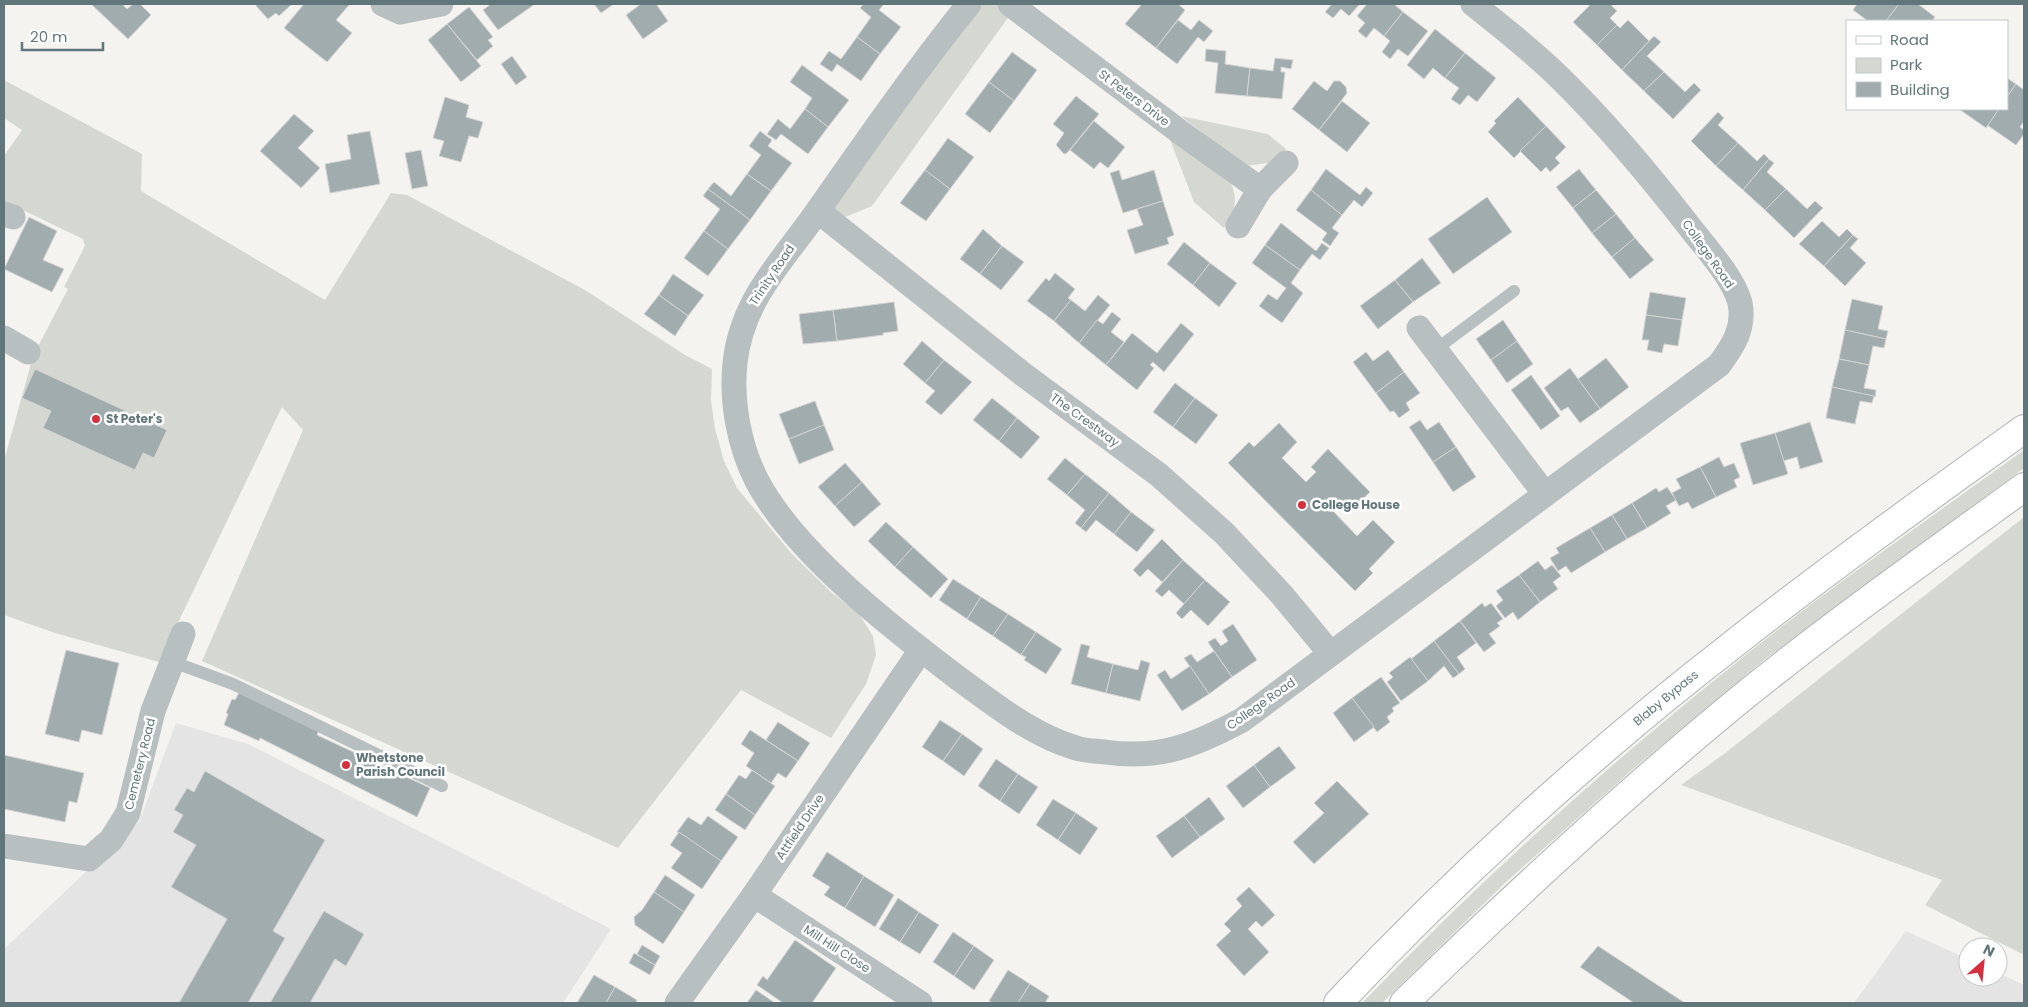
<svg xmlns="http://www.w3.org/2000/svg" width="2028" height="1007" viewBox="0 0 2028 1007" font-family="Poppins,sans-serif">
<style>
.built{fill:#e4e4e4}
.green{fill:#d5d8d0}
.building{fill:#a1acae;stroke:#d5d4d3}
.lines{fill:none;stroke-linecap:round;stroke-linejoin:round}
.primary-casing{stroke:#acb3b5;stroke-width:30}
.service{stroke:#b8bfc0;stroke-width:12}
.minor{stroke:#b8bfc0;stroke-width:25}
.primary{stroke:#fff;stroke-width:28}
.poi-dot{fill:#d3313e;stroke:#fff;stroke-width:2}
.labels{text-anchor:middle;stroke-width:5;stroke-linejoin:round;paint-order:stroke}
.street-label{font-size:12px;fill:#61767a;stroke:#fff}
.poi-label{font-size:12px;font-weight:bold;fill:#61767a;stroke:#fff;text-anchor:start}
</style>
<rect width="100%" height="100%" fill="#f4f3f0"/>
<g class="built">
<polygon points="176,723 248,744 611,929 563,1003 4,1003 4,949 139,822"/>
<polygon points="1906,931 1968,959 1968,977 1998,977 1998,973 2024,985 2024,1003 1854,1003"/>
</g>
<g class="green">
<polygon points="969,4 1010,4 1015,8 872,206 833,222 818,211"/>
<polygon points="4,80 142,154 141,191 325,300 391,193 407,195 585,290 685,355 712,369 711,400 715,429 724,461 737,488 792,554 832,593 859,614 873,636 876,655 866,684 831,738 741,690 618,848 202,661 303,430 282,407 159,662 55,633 4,615 4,461 33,356 68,289 64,287 85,246 83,239 4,201 4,156 22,130 4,118"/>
<polygon points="1181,116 1268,134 1286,149 1275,162 1245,166"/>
<path d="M1167,132C1200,155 1260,180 1224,228L1194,202Z"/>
<path d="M2024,450V468L1764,660L1632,770L1506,882L1382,1003H1362C1474,887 1595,776 1721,675C1818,595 1922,524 2024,450Z"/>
<polygon points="2024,517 2024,955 1925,905 1942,880 1681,785 1724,754"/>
</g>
<g class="building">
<polygon points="91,4 122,4 127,9 133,4 140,4 151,15 128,39"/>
<polygon points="258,4 292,4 279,16 276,13 268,19 256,6"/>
<polygon points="304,4 350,4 336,20 352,33 327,62 284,28"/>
<polygon points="491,4 535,4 498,30 483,10"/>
<polygon points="594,4 614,4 601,13"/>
<polygon points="641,4 656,4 668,21 643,39 626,15"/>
<polygon points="864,4 884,4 879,10 901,27 880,54 857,37 871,17 860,8"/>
<polygon points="1142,4 1178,4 1185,10 1156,48 1125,24"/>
<polygon points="1332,4 1360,4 1349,16 1341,9 1333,18 1325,12"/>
<polygon points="1367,4 1394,4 1403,12 1384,36 1374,28 1366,38 1358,31 1365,23 1357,16"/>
<polygon points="1591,4 1610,4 1617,11 1610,18 1617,25 1597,45 1573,22"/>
<polygon points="1857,4 1899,4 1886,21 1868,21 1853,10"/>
<polygon points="1899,4 1918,4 1935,17 1932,21 1886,21"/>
<polygon points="469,7 493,37 488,40 493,46 477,60 447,24"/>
<polygon points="1403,12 1428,31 1408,56 1398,49 1390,59 1382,52 1390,41 1384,36"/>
<polygon points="1178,20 1191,30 1199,20 1213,31 1204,42 1198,37 1177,64 1156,48"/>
<polygon points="1628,20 1649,41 1622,70 1597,45 1617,25 1620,28"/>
<polygon points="447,24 481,66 461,82 428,40"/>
<polygon points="1435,29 1465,53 1445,78 1433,68 1424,79 1407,65"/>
<polygon points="1654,36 1661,42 1647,56 1664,72 1644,91 1622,70"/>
<polygon points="857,37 880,54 861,81 837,64 832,72 820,64 829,51 841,59"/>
<polygon points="1206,49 1226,51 1225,64 1250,68 1247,96 1215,93 1218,63 1205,61"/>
<polygon points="1012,52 1037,70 1014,101 989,82"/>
<polygon points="1465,53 1496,78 1477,102 1468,95 1460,105 1451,99 1459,88 1445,78"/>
<polygon points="512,56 527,77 516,85 501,64"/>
<polygon points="1275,58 1293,60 1291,69 1281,67 1281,72 1285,72 1282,99 1247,96 1250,68 1273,71"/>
<polygon points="802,65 849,100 828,127 805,109 812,98 790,82"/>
<polygon points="1664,72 1685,92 1694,83 1701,90 1673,119 1644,91"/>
<polygon points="2007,78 2016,84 2007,97"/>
<polygon points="1314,81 1327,91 1334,81 1340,81 1346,87 1347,93 1319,130 1292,109"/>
<polygon points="989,82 1014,101 990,133 965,114"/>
<polygon points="2016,84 2024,90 2024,121 2020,127 2024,130 2024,134 2016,145 1987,125 1999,109 2007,109 2007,97"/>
<polygon points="1076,96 1099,114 1067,153 1064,154 1056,145 1064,133 1053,124"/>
<polygon points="445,97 469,105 466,117 483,122 478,138 469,136 461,162 439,156 444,141 433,138"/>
<polygon points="1518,97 1546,126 1514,158 1488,132 1496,123 1494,121"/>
<polygon points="1342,101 1370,123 1347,152 1319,130"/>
<polygon points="805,109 828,127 808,154 781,134 776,140 767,134 778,119 790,129"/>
<polygon points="1959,109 1999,109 1986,128"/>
<polygon points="1718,112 1724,118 1718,125 1738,143 1716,166 1691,141"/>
<polygon points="294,114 314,131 298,148 320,168 301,188 260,151"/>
<polygon points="1094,121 1125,147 1108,168 1100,162 1094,169 1070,150"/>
<polygon points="1546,126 1566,147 1555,158 1560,163 1550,172 1546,167 1541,172 1520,151"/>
<polygon points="370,131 380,184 330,193 325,164 351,159 347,135"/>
<polygon points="760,131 772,140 768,146 792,163 771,191 747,174 761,155 749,146"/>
<polygon points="948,138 974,157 950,189 925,170"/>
<polygon points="1738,143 1757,161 1764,154 1769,159 1743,190 1716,166"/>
<polygon points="421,150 428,186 412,189 405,153"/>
<polygon points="1769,159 1774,163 1767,172 1786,189 1765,210 1743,190"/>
<polygon points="1326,169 1360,195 1366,187 1373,193 1362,207 1354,200 1342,215 1311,190"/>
<polygon points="1579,169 1596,190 1573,208 1556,187"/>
<polygon points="925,170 950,189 926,221 900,203"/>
<polygon points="1119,170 1122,180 1154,170 1163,201 1123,213 1110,173"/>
<polygon points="747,174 771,191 750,220 708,189 714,182 731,196"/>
<polygon points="708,189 750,220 728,249 704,231 720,209 703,196"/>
<polygon points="1786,189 1807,209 1815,201 1823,208 1794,238 1765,210"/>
<polygon points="1311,190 1342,215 1332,228 1339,233 1330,246 1322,240 1327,233 1296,210"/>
<polygon points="1596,190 1616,214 1592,233 1573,208"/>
<polygon points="1487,197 1512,232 1453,274 1428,239"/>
<polygon points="1163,201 1174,235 1167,238 1169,244 1135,254 1127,230 1143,225 1137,209"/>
<polygon points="1616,214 1635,238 1612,257 1592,233"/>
<polygon points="29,217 57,231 43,260 64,269 52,292 4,269"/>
<polygon points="1822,221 1839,237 1847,229 1853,235 1824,266 1799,244"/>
<polygon points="1281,223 1316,251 1322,243 1329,248 1320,260 1312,254 1300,270 1265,245"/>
<polygon points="983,229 1002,246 980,274 960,259"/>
<polygon points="704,231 728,249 708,276 684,258"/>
<polygon points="1853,235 1858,239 1850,248 1866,263 1845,286 1824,266"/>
<polygon points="1635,238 1654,260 1630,279 1612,257"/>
<polygon points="1184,242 1210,263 1193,285 1167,264"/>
<polygon points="1265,245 1300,270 1291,283 1303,293 1282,323 1259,306 1268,294 1277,300 1286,288 1252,263"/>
<polygon points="1002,246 1024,262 1001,290 980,274"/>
<polygon points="1422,258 1441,283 1413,302 1395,280"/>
<polygon points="1210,263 1237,283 1219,307 1193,285"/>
<polygon points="1055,273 1075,289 1068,298 1071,300 1054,321 1027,301 1046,278 1049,281"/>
<polygon points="673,274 704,295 688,316 659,295"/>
<polygon points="1395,280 1413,302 1378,329 1360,306"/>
<polygon points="1650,292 1686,298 1682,320 1646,315"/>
<polygon points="659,295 688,316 675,336 644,314"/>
<polygon points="1098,295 1110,305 1079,343 1054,321 1071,300 1085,311"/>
<polygon points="1852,299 1883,306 1878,329 1888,331 1886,339 1845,330"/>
<polygon points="894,302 898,331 883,333 883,335 837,341 833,310"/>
<polygon points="833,310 837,341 803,344 799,314"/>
<polygon points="1112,312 1121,319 1111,332 1124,342 1106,365 1079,343 1097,320 1103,324"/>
<polygon points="1646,315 1682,320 1678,346 1664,344 1662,353 1647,350 1649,340 1642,340"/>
<polygon points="1503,320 1517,341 1491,360 1476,339"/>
<polygon points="1181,323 1194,334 1164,372 1153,362 1150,365 1154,368 1137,390 1106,365 1132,333 1157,353"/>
<polygon points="1845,330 1886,339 1884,348 1873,346 1869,365 1839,359"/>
<polygon points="922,341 944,360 925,383 903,364"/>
<polygon points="1517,341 1533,364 1507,383 1491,360"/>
<polygon points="1388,350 1404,372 1376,393 1353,362 1366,352 1373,361"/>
<polygon points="1606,358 1629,387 1600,409 1578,379"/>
<polygon points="1839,359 1869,365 1864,388 1876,390 1875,397 1832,387"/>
<polygon points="944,360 972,382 941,415 925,402 935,391 925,383"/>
<polygon points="1570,368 1600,409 1580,423 1568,407 1561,411 1544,388"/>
<polygon points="35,369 167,430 154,458 143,453 135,470 43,428 51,411 22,398"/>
<polygon points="1404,372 1420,393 1406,403 1410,410 1399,418 1394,411 1390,412 1376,393"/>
<polygon points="1531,375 1560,416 1541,430 1511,390"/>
<polygon points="1175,383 1195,398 1173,427 1153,412"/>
<polygon points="1832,387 1874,396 1872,403 1860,401 1855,424 1826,418"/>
<polygon points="992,398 1017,418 999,441 973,420"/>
<polygon points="1195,398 1218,415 1196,444 1173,427"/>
<polygon points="815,401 824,425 789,439 779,414"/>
<polygon points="1017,418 1040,437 1021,459 999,441"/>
<polygon points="1420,420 1427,430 1439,422 1456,447 1433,462 1409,427"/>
<polygon points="1810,422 1823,462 1800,469 1797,457 1783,461 1775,433"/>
<polygon points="1279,423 1297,442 1282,458 1306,482 1316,472 1311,467 1328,449 1370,492 1350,511 1339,500 1331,509 1357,536 1373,520 1395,542 1369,569 1373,573 1355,591 1228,463 1249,442 1254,447"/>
<polygon points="824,425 834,450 799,464 789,439"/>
<polygon points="1775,433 1788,474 1753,485 1740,443"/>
<polygon points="1456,447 1476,477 1453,492 1433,462"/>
<polygon points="1719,457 1724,467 1734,463 1740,477 1734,480 1737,487 1716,497 1700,467"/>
<polygon points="1065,458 1085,474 1067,495 1047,479"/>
<polygon points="845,463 862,482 835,506 818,487"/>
<polygon points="1700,467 1716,497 1692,509 1688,502 1679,506 1672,493 1681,488 1676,479"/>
<polygon points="1085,474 1109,493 1081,528 1075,523 1085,510 1067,495"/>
<polygon points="862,482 881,504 854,527 835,506"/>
<polygon points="1667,487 1676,500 1666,506 1671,513 1647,528 1632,503 1656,488 1659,492"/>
<polygon points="1109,493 1131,512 1114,534 1096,520 1086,532 1081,528"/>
<polygon points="1632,503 1647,528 1627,539 1612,515"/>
<polygon points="1131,512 1155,530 1137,552 1114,534"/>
<polygon points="1612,515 1627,539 1605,552 1590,528"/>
<polygon points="886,522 913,547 895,567 868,541"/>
<polygon points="1590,528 1605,552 1571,573 1566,566 1558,571 1550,558 1559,553 1556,548"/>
<polygon points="1162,539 1183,560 1162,582 1148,569 1140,577 1133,570"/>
<polygon points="913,547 948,579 931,598 895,567"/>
<polygon points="1183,560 1205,580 1184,604 1169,590 1162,597 1155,591"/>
<polygon points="1538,561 1545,570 1552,565 1561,576 1553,582 1558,589 1540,602 1519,575"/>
<polygon points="1519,575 1540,602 1518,620 1513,612 1505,618 1496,606 1503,600 1496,591"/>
<polygon points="953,579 981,597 967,619 939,600"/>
<polygon points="1205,580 1230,602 1208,626 1191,610 1182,619 1176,613"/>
<polygon points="981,597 1008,614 993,636 967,619"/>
<polygon points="1482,603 1485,607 1491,603 1503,619 1497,623 1500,626 1489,634 1496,643 1484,652 1460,621"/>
<polygon points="1008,614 1036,632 1021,655 993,636"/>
<polygon points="1460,621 1476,643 1457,657 1465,669 1459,674 1434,641"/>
<polygon points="1233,624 1257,660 1232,677 1208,642 1215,638 1221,646 1228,641 1222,631"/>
<polygon points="1036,632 1062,649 1046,674 1024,660 1026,657 1021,655"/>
<polygon points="1434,641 1459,674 1453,678 1444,666 1428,681 1411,659"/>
<polygon points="1081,644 1090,646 1087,657 1113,664 1106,693 1071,684"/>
<polygon points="66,650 119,663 102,735 82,730 79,742 45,734"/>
<polygon points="1214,651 1232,677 1209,694 1184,658 1191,654 1197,662"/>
<polygon points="1410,657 1428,681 1401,701 1387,682 1393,677 1389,673"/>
<polygon points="1141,660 1150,663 1140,701 1106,693 1113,664 1138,670"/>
<polygon points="1190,666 1209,694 1182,711 1157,675 1165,670 1171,679"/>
<polygon points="1381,677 1400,703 1392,708 1394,711 1387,717 1390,722 1377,732 1352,698"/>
<polygon points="240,691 319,729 317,735 430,788 417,817 260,738 259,741 224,725 228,714 226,713 232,699 235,700"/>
<polygon points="1352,698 1374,727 1354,742 1333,713"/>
<polygon points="940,720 962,734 943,761 922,747"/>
<polygon points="778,722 810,743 798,761 766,740"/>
<polygon points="750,730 798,761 786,778 778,773 771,783 746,766 754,753 741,744"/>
<polygon points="962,734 983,749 964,776 943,761"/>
<polygon points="1279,746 1296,768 1270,787 1254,765"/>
<polygon points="4,755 84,773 77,803 69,801 65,822 4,809"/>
<polygon points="996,759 1018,774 1000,801 978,786"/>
<polygon points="1254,765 1270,787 1243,808 1226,786"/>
<polygon points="752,770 775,786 755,815 726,794 739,775 746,779"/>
<polygon points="205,771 325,840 273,931 285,938 248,1003 179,1003 227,919 171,887 196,845 173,832 183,815 174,810 187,788 194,792"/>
<polygon points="1018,774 1038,787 1019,814 1000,801"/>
<polygon points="1337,781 1369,814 1314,864 1293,842 1324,813 1314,803"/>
<polygon points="726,794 755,815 745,830 715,810"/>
<polygon points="1209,797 1225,819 1200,837 1184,816"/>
<polygon points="1053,799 1076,813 1058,840 1036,825"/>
<polygon points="1076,813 1098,828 1080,855 1058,840"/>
<polygon points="708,816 738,837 721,861 677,832 688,817 701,825"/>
<polygon points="1184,816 1200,837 1172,858 1156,836"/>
<polygon points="679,832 721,861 702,889 671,868 682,853 670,845"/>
<polygon points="827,852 864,876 845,908 824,895 830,887 812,876"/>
<polygon points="665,875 695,895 684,912 654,892"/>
<polygon points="864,876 894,895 875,927 845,908"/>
<polygon points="1249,887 1275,915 1262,927 1256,921 1248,929 1269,952 1244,976 1216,945 1231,931 1224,924 1242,906 1236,899"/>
<polygon points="654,892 684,912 663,944 635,925 634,917 642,910"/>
<polygon points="898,898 919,912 900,942 879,929"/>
<polygon points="324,911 364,934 346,966 335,959 310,1003 270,1003"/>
<polygon points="919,912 939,925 920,954 900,942"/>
<polygon points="953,932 974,946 954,976 933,962"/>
<polygon points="795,940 836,968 812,1003 783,1003 757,985 763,976 767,980"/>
<polygon points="642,945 660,956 655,965 637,954"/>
<polygon points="974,946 994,960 974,990 954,976"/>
<polygon points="1598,946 1685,1003 1634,1003 1580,967"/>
<polygon points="634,953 655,965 650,975 629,963"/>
<polygon points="1008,970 1030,984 1018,1003 993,1003 989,1001"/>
<polygon points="594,975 615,987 606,1003 577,1003"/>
<polygon points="1030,984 1049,996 1045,1003 1018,1003"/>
<polygon points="615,987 637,1000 636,1003 606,1003"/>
<polygon points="756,990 775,1003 747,1003"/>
</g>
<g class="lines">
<g class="primary-casing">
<g id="primary">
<path id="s1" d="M1338,1003C1456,877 1594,752 1731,646C1826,571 1925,500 2024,429"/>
<path d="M1404,1003C1512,898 1622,796 1738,701C1830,626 1928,557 2024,487"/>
</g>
</g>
<g class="service">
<polyline points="1435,350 1514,291"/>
<polyline points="173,662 233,684 442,786"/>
</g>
<g class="minor">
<polyline points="383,4 400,12 441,4"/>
<path d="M969,4C916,70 868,139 819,209C784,260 742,298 735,363C731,402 739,446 757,481C796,554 892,628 958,678C995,705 1032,735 1076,748C1085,751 1096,751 1105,752C1159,760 1196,745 1242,720L1719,365C1733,346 1745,328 1740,303C1734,279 1707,249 1692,230C1651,177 1608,125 1560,78C1533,51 1503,28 1473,4"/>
<polyline points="1010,4 1184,135 1260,189 1286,163"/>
<polyline points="818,211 1024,375 1159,475 1224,533 1282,595 1330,653"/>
<polyline points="4,214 13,217"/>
<polyline points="1238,226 1260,189"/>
<polyline points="1419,328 1545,494"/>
<polyline points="4,338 28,352"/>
<polyline points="4,846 89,859 111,840 128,813 153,711 183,634"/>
<polyline points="754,895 920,1003"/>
<polyline points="677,1003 754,895 921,650"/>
</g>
<use href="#primary" class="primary"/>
</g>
<g class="poi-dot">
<circle cx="96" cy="419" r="5"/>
<circle cx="1302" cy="505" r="5"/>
<circle cx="346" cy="765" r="5"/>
</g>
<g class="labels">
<g class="street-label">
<text transform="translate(1134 98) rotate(37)" y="4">St Peters Drive</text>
<text transform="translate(1708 254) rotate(55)" y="4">College Road</text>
<text transform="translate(772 275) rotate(-56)" y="4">Trinity Road</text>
<text transform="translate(1085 420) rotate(36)" y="4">The Crestway</text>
<text dy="4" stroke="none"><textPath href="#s1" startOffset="448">Blaby Bypass</textPath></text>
<text transform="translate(1261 704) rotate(-35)" y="4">College Road</text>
<text transform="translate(140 764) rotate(-76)" y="4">Cemetery Road</text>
<text transform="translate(800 827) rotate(-56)" y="4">Attfield Drive</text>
<text transform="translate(837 949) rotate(33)" y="4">Mill Hill Close</text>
</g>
<g class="poi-label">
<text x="106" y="423">St Peter's</text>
<text x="1312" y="509">College House</text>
<text x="356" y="762">Whetstone<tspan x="356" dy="14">Parish Council</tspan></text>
</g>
</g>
<rect width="2028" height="1007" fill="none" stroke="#61767a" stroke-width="10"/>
<rect x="1846" y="20" width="162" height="90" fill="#ffffff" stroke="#c0c8ca"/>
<rect x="1856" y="36" width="25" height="8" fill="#ffffff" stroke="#c0c8ca"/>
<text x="1890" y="45" font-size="15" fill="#61767a">Road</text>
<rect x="1856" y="58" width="25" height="15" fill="#d5d8d0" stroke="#c0c8ca"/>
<text x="1890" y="70" font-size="15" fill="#61767a">Park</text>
<rect x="1856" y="82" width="25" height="15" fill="#a1acae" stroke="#c0c8ca"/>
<text x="1890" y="95" font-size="15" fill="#61767a">Building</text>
<g transform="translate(1983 962) rotate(27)"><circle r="24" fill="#ffffff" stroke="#c0c8ca"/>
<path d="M0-4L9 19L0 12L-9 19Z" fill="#d3313e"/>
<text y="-8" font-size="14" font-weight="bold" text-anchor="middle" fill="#61767a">N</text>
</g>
<path d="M22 42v8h81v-8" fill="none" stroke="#61767a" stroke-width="2.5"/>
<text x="30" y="42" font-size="15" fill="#61767a" stroke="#ffffff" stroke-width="4" paint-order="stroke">20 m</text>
</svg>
